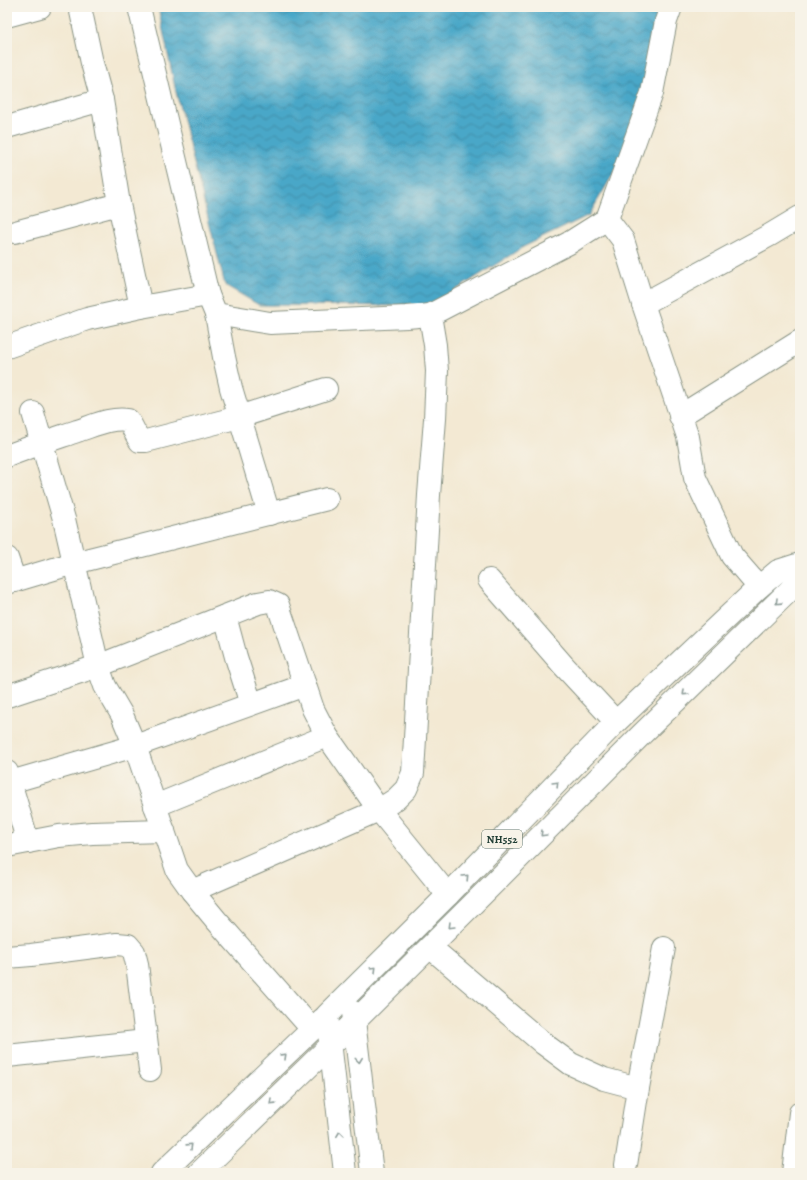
<svg xmlns="http://www.w3.org/2000/svg" width="807" height="1180" viewBox="0 0 807 1180" font-family="Alegreya,serif">
<style>
.water{fill:url(#water-waves);stroke:#34727e}
.lines{fill:none;stroke-linecap:round;stroke-linejoin:round}
.minor-casing{stroke:#899384;stroke-width:24}
.highway-casing{stroke:#899384;stroke-width:24}
.minor{stroke:#fff;stroke-width:22}
.highway{stroke:#fff;stroke-width:22}
.oneway{stroke:#8f9e9a}
.labels{text-anchor:middle;stroke-width:3.5;stroke-linejoin:round;paint-order:stroke}
.shield{fill:#f7f3e8;stroke:#60746a;stroke-width:1}
.shield-label{font-size:11px;font-weight:bold;fill:#1f3d34}
</style>
<defs>
<pattern id="water-waves" width="16" height="10" patternUnits="userSpaceOnUse"><rect width="16" height="10" fill="#4aa7c8"/><path d="M0 5q4-4 8 0t8 0" fill="none" stroke="#3d89a3"/></pattern>
</defs>
<rect width="100%" height="100%" fill="#f7f3e8"/>
<filter id="ink" filterUnits="userSpaceOnUse"><feTurbulence type="fractalNoise" baseFrequency=".025" numOctaves="2"/><feDisplacementMap in="SourceGraphic" scale="8" xChannelSelector="R" yChannelSelector="G"/><feConvolveMatrix kernelMatrix="1 2 1 2 8 2 1 2 1" color-interpolation-filters="sRGB"/></filter>
<filter id="wash" filterUnits="userSpaceOnUse"><feTurbulence type="fractalNoise" baseFrequency=".012" numOctaves="4" result="noise"/><feDisplacementMap in="SourceGraphic" scale="16" xChannelSelector="R" yChannelSelector="G"/><feGaussianBlur stdDeviation="0.9" result="paint"/><feColorMatrix in="noise" values="0 0 0 0 0 0 0 0 0 0 0 0 0 0 0 0 0 1.4 0 .05"/><feComposite in="paint" operator="in"/></filter>
<g filter="url(#wash)">
<rect width="100%" height="100%" fill="#f3e9d3"/>
<polygon class="water" points="158,7 662,7 632,142 589,215 523,247 431,306 259,305 225,285 176,92"/>
</g>
<g filter="url(#ink)">
<g class="lines">
<g class="minor-casing">
<g id="minor">
<polyline points="80,7 92,63 102,100 119,204 141,307"/>
<polyline points="139,7 208,295 216,314 270,323 407,317 430,315 569,243 607,219"/>
<polyline points="671,7 666,21 652,93 607,219 623,240 643,304 688,437 695,478 732,556 759,587"/>
<polyline points="7,16 40,7"/>
<polyline points="7,127 102,100"/>
<polyline points="15,232 119,204"/>
<polyline points="643,304 770,235 800,217"/>
<polyline points="216,314 224,357 231,388 269,514"/>
<polyline points="7,347 87,319 141,307 208,295"/>
<polyline points="33,413 64,519 98,666 105,686 122,715 135,746 177,870 192,891 216,920 312,1029"/>
<polyline points="680,416 800,341"/>
<path d="M7,456C30,447 54,439 77,431C93,426 111,417 128,420C133,427 135,434 140,441H146L239,417L326,389"/>
<polyline points="7,558 15,581"/>
<polyline points="489,580 563,665 616,722"/>
<polyline points="7,583 74,563 327,499"/>
<polyline points="225,616 236,657 251,704"/>
<polyline points="7,696 98,666 258,603 269,601 278,605 313,709 327,736 379,810 448,895"/>
<polyline points="7,772 28,842"/>
<polyline points="7,783 135,746 305,685"/>
<polyline points="155,806 327,736"/>
<polyline points="7,846 59,836 92,833 164,831"/>
<polyline points="192,891 379,810 396,799 406,789 413,773 429,495 435,419 437,371 435,345 430,315"/>
<polyline points="430,947 544,1044 571,1064 604,1079 638,1088"/>
<polyline points="7,957 31,955 117,944 128,945 134,952 137,964 150,1070"/>
<polyline points="7,1056 146,1041"/>
<polyline points="626,1165 638,1088 664,948"/>
<polyline points="162,1173 323,1019"/>
<polyline points="199,1173 330,1046"/>
<polyline points="793,1173 800,1113"/>
</g>
</g>
<g class="highway-casing">
<g id="highway">
<polyline points="353,1012 372,1173"/>
<polyline points="330,1046 499,878 642,734 791,589 800,571"/>
<polyline points="345,1173 327,1015 448,895 616,722 759,587 778,571 800,564"/>
</g>
</g>
<use href="#minor" class="minor"/>
<use href="#highway" class="highway"/>
</g>
<defs><path id="oneway-chevron" d="M-2-3.5L2.5 0L-2 3.5" fill="none" stroke-width="1.6" stroke-linecap="round" stroke-linejoin="round"/></defs>
<g class="oneway">
<use href="#oneway-chevron" transform="translate(778 602) rotate(136)"/>
<use href="#oneway-chevron" transform="translate(685 693) rotate(136)"/>
<use href="#oneway-chevron" transform="translate(556 784) rotate(-46)"/>
<use href="#oneway-chevron" transform="translate(543 834) rotate(135)"/>
<use href="#oneway-chevron" transform="translate(466 877) rotate(-46)"/>
<use href="#oneway-chevron" transform="translate(451 926) rotate(135)"/>
<use href="#oneway-chevron" transform="translate(374 969) rotate(-45)"/>
<use href="#oneway-chevron" transform="translate(284 1056) rotate(-44)"/>
<use href="#oneway-chevron" transform="translate(359 1060) rotate(83)"/>
<use href="#oneway-chevron" transform="translate(272 1102) rotate(136)"/>
<use href="#oneway-chevron" transform="translate(340 1134) rotate(-97)"/>
<use href="#oneway-chevron" transform="translate(190 1146) rotate(-44)"/>
</g>
</g>
<g class="labels">
<rect class="shield" x="482" y="830" width="40" height="18" rx="3"/>
<g class="shield-label">
<text x="502" y="843">NH552</text>
</g>
</g>
<rect width="807" height="1180" fill="none" stroke="#f7f3e8" stroke-width="24"/>
</svg>
